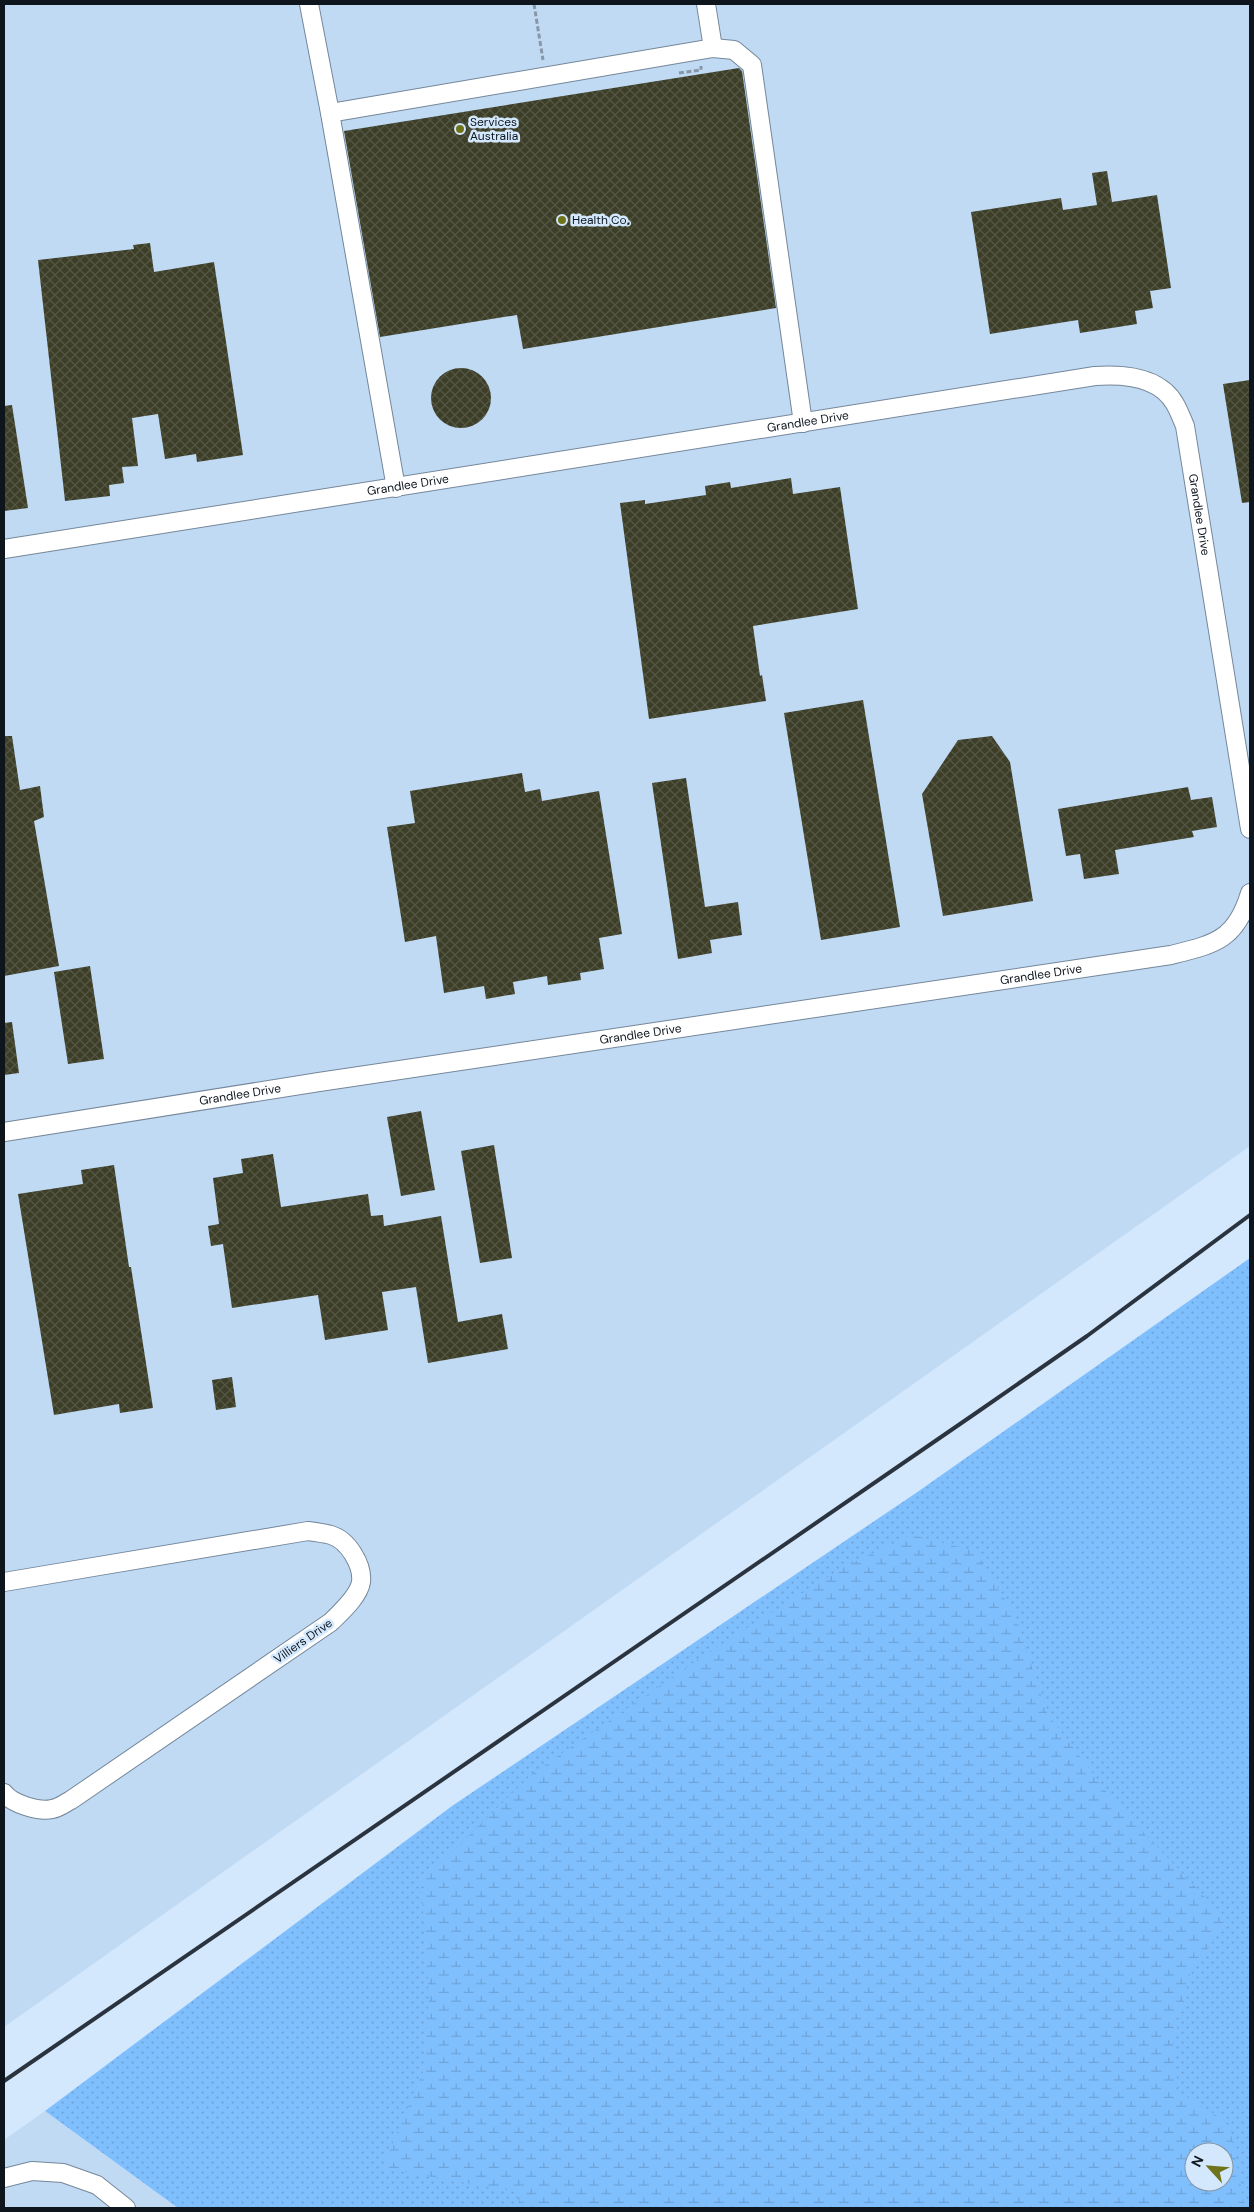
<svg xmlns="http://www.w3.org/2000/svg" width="1254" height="2212" viewBox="0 0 1254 2212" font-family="'DM Sans',sans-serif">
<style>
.built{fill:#c0daf4}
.grass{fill:url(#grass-dots);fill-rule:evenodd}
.wetland{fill:url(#wetland-marsh);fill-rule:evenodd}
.building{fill:url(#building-cross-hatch)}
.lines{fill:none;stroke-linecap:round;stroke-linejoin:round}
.minor-casing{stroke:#75879a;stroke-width:20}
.path{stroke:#8897a7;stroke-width:3;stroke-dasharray:5 2.5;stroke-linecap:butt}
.minor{stroke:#fff;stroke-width:18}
.rail{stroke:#2b343e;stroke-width:4}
.poi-dot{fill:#6f731a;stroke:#d3e8fd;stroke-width:2}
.labels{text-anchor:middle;stroke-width:5;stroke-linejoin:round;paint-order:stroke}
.poi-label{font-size:12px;fill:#0e151d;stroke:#d3e8fd;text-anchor:start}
.street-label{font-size:12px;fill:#0e151d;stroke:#d3e8fd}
</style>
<defs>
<pattern id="grass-dots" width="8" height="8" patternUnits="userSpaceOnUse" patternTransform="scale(1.25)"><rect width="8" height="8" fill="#80bffe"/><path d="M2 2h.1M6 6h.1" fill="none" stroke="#6da3d9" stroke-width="1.8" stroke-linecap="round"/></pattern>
<pattern id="wetland-marsh" width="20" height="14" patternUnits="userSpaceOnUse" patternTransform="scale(1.25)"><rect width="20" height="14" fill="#80bffe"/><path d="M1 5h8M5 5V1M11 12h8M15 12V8" fill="none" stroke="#6da3d9"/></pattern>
<pattern id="building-cross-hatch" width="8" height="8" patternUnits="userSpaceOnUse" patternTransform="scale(1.25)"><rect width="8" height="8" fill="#3c3e28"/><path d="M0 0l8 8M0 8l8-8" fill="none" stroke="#555745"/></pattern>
</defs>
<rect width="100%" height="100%" fill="#d3e8fd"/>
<g class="built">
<polygon points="4,4 1250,4 1250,1146 4,2027"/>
<polygon points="45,2111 178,2208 4,2208 4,2140"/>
</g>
<path class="grass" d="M1250,1258V2208H178L45,2111L452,1806L916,1493ZM1194,2152H1224V2182H1194Z"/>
<path class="wetland" d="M912,1535L975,1551L1015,1615L1047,1713L1115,1803L1227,1920L1190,1975L1173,2042L1178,2092L1229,2123L1245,2208H520L517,2192L382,2168L423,2072L429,1997L421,1882L532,1774L706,1654L847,1565ZM1194,2152H1224V2182H1194Z"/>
<g class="building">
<polygon points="739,68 742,71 776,308 523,349 517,315 380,337 344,131"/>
<polygon points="1107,171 1112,202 1157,195 1171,288 1150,291 1153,308 1135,311 1137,324 1080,333 1078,320 990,334 971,212 1061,198 1063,210 1097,205 1092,173"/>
<polygon points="150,243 154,272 214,262 243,455 197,462 196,454 165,459 158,414 132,418 138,466 122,467 124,483 109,485 110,496 65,501 38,260 134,249 133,245"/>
<circle cx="461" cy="398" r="30"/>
<polygon points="1250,380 1250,502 1242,503 1223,384"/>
<polygon points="12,405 28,508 4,511 4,406"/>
<polygon points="791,478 793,494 840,487 858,609 753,626 760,676 762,675 766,701 649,719 620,503 645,500 645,504 706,495 705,486 730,482 731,488"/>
<polygon points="863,700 900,927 821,940 784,713"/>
<polygon points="4,736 12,736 20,790 40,786 44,817 34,821 59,966 4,976"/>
<polygon points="992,736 1010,762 1033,901 943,916 922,794 958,740"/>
<polygon points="522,773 525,792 540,789 542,801 599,791 622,934 599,938 604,969 580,973 581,980 548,985 547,976 513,982 515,994 486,999 484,986 444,993 436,936 405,942 387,827 415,823 410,791"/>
<polygon points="686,778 705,907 738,902 742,935 710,940 712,953 678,959 652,783"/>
<polygon points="1188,787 1191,800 1212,797 1217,827 1192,831 1194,837 1115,850 1119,874 1084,879 1080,854 1066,856 1058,809"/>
<polygon points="90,966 104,1059 68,1064 54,972"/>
<polygon points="12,1022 19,1073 4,1075 4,1023"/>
<polygon points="421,1111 435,1190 401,1196 387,1117"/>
<polygon points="494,1145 512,1258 480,1263 461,1151"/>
<polygon points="273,1154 281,1207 368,1194 371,1216 383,1215 384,1226 441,1216 458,1322 502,1314 508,1349 428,1363 416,1287 382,1292 388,1330 325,1340 318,1295 232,1308 223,1244 211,1246 208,1226 219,1224 213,1178 243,1173 241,1159"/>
<polygon points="114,1165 129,1267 131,1267 153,1408 120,1413 119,1404 54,1415 18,1194 83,1184 81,1170"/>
<polygon points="232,1377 236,1407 216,1410 212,1380"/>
</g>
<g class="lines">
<g class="minor-casing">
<g id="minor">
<polyline points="309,4 330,113 396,488"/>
<polyline points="706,4 713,48"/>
<polyline points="330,113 713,48 734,50 752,65 803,423"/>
<path id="s1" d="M4,549L1095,376C1123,374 1160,377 1175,404C1179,411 1182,419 1185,426L1250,829"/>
<path id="s2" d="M4,1132L319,1082L1171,955C1215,944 1236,940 1250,893"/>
<path d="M4,1582L308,1531C316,1532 324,1533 331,1535C348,1540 363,1565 361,1582C359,1596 341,1612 331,1622L71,1800C65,1803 59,1808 52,1809C39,1812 12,1804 4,1793"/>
<polyline points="4,2178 32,2171 63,2173 97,2185 126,2208"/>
</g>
</g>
<g class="path">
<polyline points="534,4 543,60"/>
<polyline points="679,73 701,70 701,66"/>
</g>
<use href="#minor" class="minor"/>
<polyline class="rail" points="4,2081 976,1413 1087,1336 1250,1215"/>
</g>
<g class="poi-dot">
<circle cx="460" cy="129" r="5"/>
<circle cx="562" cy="220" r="5"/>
</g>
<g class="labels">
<g class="poi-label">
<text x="470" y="126">Services<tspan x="470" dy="14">Australia</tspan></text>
<text x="572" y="224">Health Co.</text>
</g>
<g class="street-label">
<text dy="4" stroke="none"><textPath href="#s1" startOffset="814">Grandlee Drive</textPath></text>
<text dy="4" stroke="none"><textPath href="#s1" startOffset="409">Grandlee Drive</textPath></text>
<text dy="4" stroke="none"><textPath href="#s1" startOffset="1308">Grandlee Drive</textPath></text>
<text dy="4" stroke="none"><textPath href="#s2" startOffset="1049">Grandlee Drive</textPath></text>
<text dy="4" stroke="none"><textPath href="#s2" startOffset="644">Grandlee Drive</textPath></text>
<text dy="4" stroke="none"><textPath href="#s2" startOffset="239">Grandlee Drive</textPath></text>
<text transform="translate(303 1641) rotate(-35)" y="4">Villiers Drive</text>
</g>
</g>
<rect width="1254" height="2212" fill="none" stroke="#0e151d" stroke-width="10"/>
<g transform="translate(1209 2167) rotate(296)"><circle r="24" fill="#d3e8fd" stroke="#8494a3"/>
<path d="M0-4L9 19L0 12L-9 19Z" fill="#6f731a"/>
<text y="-8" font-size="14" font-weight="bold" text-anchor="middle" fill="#0e151d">N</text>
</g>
</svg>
